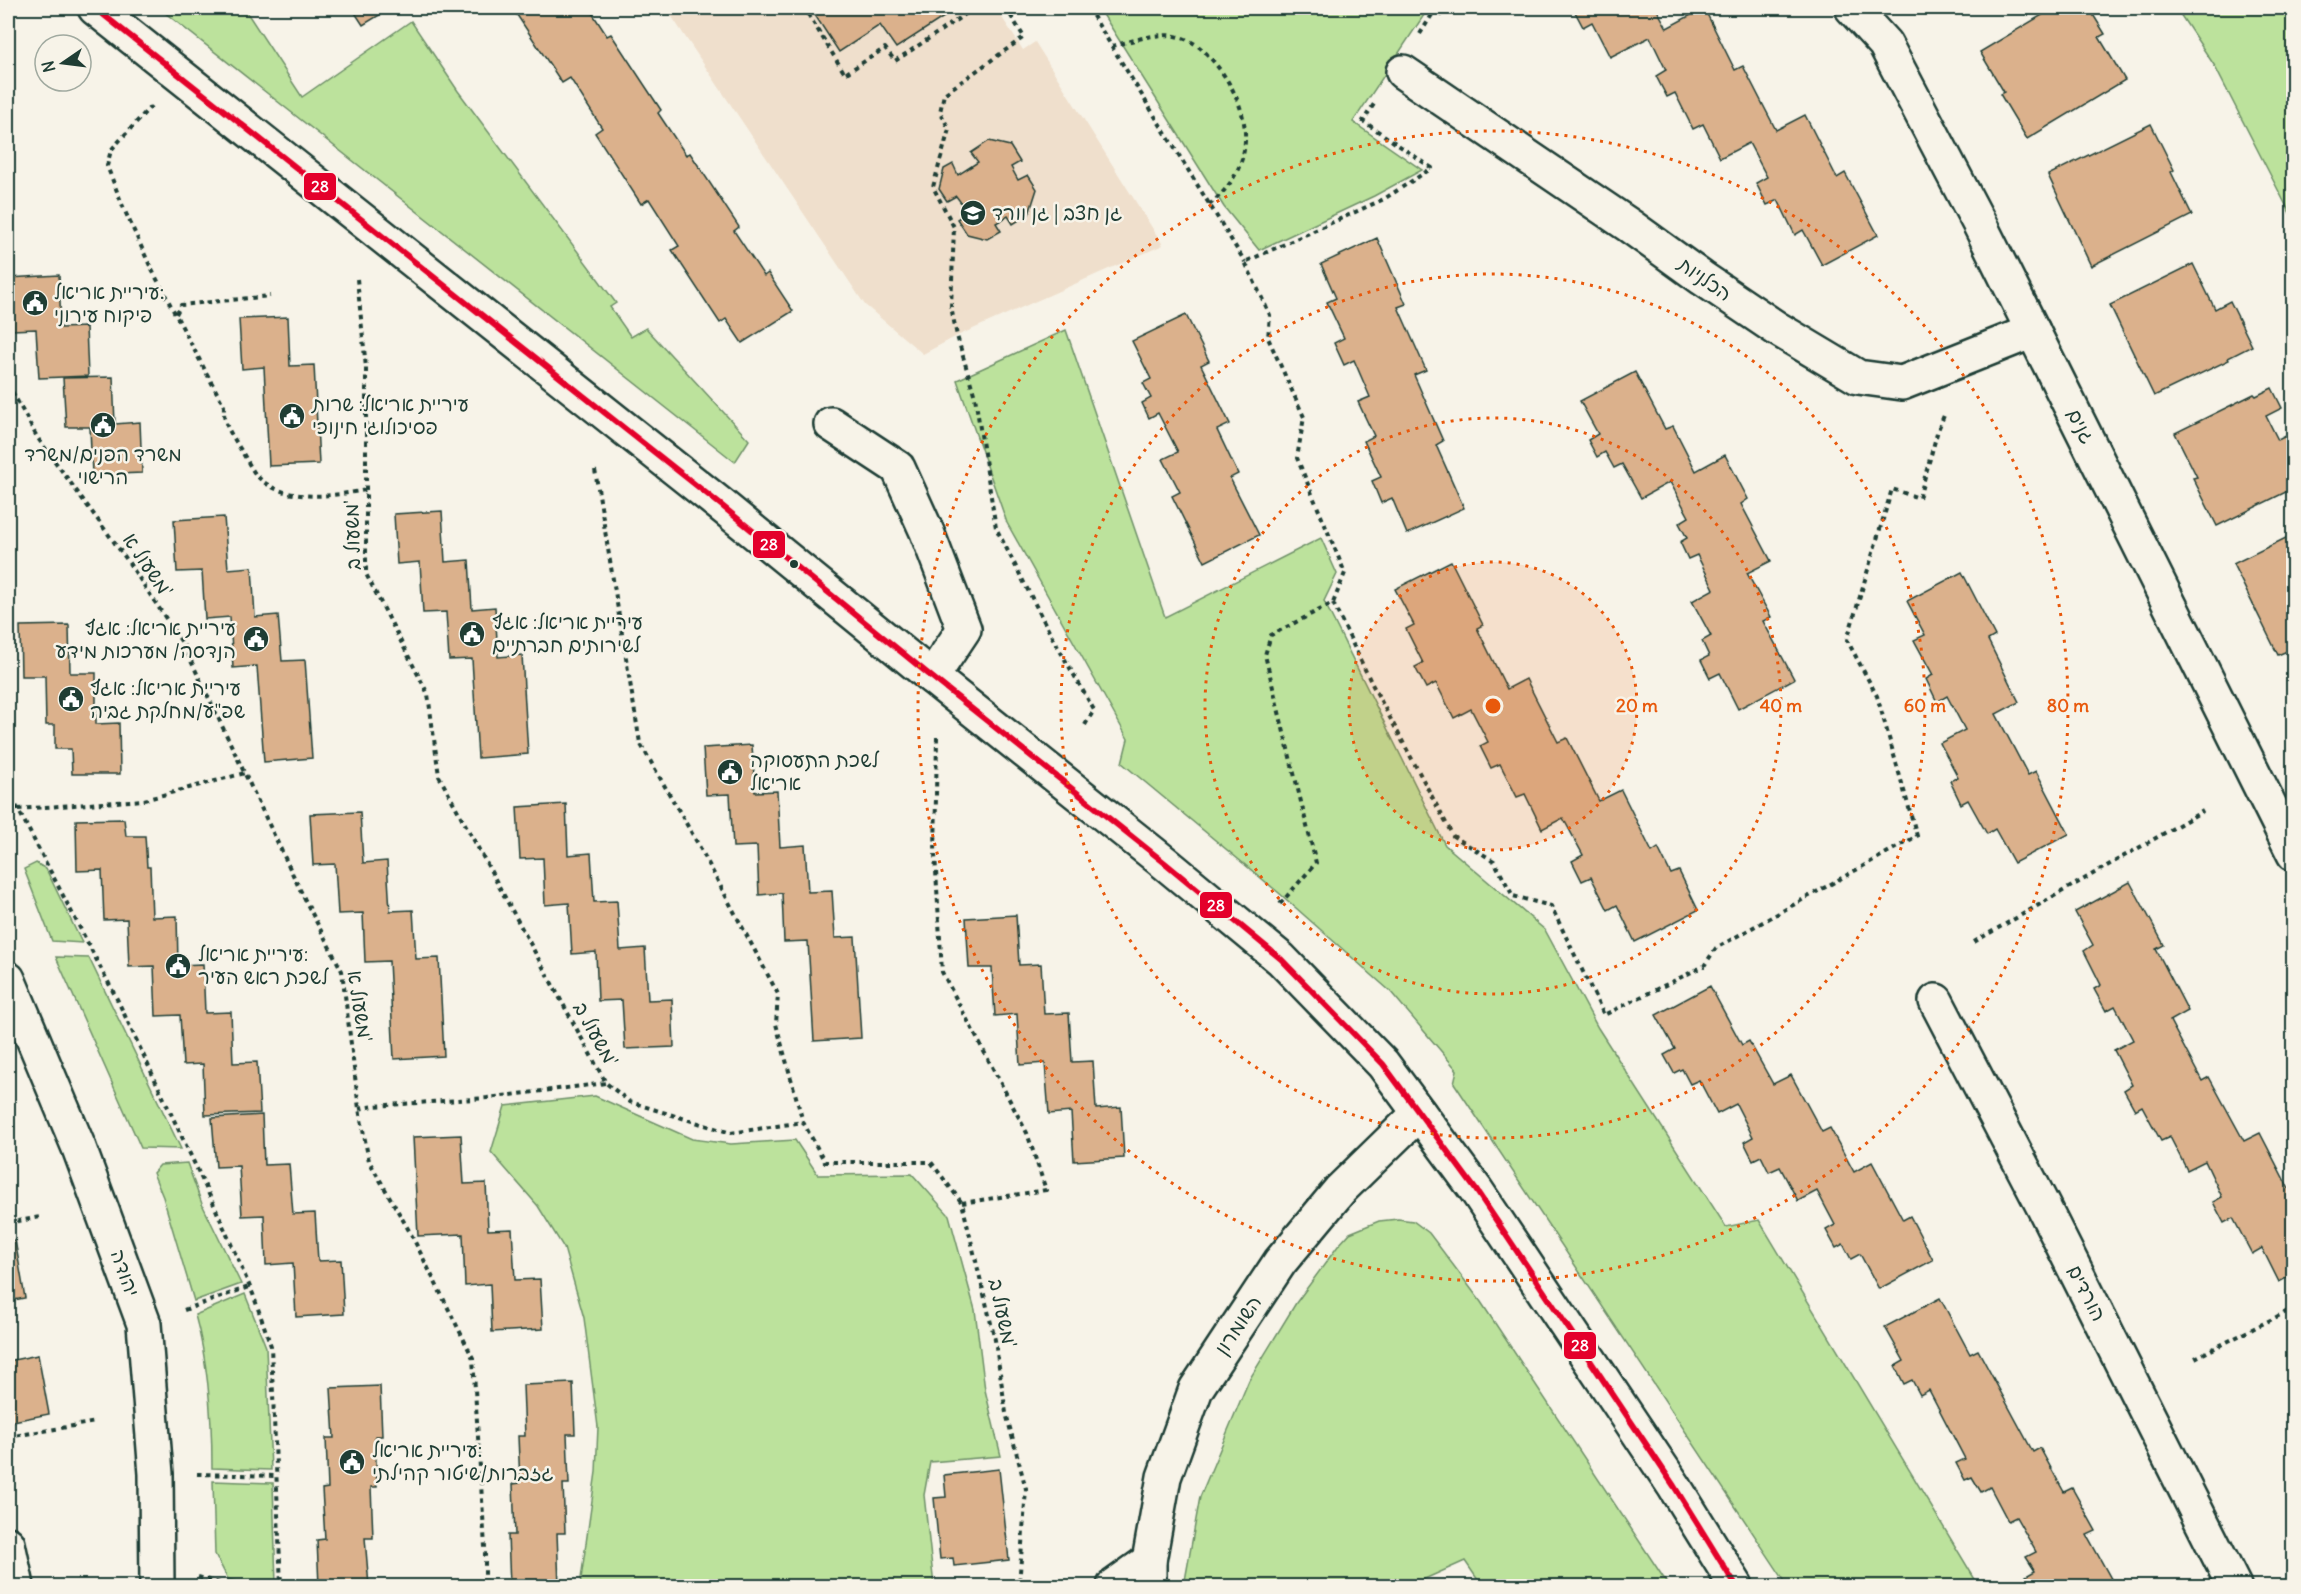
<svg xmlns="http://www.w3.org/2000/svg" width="2301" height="1594" viewBox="0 0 2301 1594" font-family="Delius,'Playpen Sans Hebrew',sans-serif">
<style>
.built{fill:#efdfcc}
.green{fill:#bce29c;stroke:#6e9068;stroke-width:1.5}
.building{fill:#dbb18c;stroke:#1f3d34;stroke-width:1.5}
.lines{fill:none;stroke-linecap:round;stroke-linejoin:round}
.minor-casing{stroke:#1f3d34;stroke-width:38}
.path{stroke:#1f3d34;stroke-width:4;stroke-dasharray:4.5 4.5;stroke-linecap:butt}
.minor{stroke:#f7f3e8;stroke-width:33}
.bus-1-casing{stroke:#f7f3e8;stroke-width:10}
.bus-1{stroke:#e4002b;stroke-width:6}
.ring{fill:none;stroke:#e8590c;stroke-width:3;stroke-dasharray:3 6}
.bus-dot{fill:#1f3d34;stroke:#f7f3e8;stroke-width:2}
.labels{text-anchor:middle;stroke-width:5;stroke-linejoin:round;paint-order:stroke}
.poi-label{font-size:20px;fill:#1f3d34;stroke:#f7f3e8;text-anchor:start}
.street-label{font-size:20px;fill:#1f3d34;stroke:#f7f3e8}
.centre{fill:#e8590c;stroke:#f7f3e8;stroke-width:3}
.ring-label{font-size:18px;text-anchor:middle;font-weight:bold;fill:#e8590c;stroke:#f7f3e8;stroke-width:5;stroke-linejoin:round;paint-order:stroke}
.line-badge{stroke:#f7f3e8;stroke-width:2}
.badge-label{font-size:16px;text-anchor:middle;font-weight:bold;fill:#fff}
</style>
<rect width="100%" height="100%" fill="#f7f3e8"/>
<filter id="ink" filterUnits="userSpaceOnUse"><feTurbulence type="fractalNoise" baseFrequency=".0167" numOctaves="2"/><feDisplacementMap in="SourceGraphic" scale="12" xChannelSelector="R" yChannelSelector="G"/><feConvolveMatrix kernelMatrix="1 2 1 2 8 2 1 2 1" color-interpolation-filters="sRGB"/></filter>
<g filter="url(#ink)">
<polygon class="built" points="666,8 996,8 1023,50 1035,42 1163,245 957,336 923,354 865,305"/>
<g class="green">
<polygon points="159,8 244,8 302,97 411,21 458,91 616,303 610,307 631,337 646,328 749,440 735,462"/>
<polygon points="1099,8 1413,8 1424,15 1353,122 1422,170 1374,196 1259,250 1224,207"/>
<polygon points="2176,8 2293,8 2293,219 2214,65"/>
<polygon points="1066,330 1165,617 1321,538 1337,574 1324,601 1445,845 1545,930 1598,1028 1726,1227 1759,1220 1979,1586 1788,1586 1454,1083 1457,1070 1390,991 1279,893 1122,763 1128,739 1007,523 957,380"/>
<polygon points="36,863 46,869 82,943 52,941 24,869"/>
<polygon points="56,957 89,958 181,1149 141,1148"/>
<polygon points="595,1096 692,1139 731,1144 795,1140 818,1175 912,1174 949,1215 975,1310 985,1390 1001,1456 930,1462 924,1495 934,1586 580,1586 596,1472 598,1427 584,1318 564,1248 538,1206 491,1152 505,1106"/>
<polygon points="187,1163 202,1204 241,1284 194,1301 163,1197 153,1173 160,1165"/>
<polygon points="1398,1219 1413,1221 1429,1233 1481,1302 1669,1586 1482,1586 1465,1561 1409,1586 1184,1586 1200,1497 1249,1380 1296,1303 1338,1246 1350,1233 1379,1221"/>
<path d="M245,1294L266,1347L271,1470L212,1468C212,1417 209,1365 195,1315Z"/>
<polygon points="213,1481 273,1483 276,1586 252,1586 228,1579 215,1554"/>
</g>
<g class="building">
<polygon points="352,8 391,8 363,25"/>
<polygon points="522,8 589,8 607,36 611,34 661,110 658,113 686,155 690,153 739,227 734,231 764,276 768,273 793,311 742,343 726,319 720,323 672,250 679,246 649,199 641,204 595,133 602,128 570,78 562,83 515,12"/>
<polygon points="820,8 942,8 947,15 896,48 880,25 839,52 813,12"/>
<polygon points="1573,8 1656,8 1667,28 1704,8 1735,70 1743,66 1776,130 1805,115 1837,178 1845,173 1878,235 1822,265 1803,230 1795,235 1778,200 1767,205 1756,183 1767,177 1749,143 1720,158 1703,124 1693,129 1675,93 1667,97 1656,76 1666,70 1650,37 1610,57 1592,22 1583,27"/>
<polygon points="2054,8 2089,8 2105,34 2099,37 2125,80 2027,139 2000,94 2004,92 1980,52"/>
<polygon points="2151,124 2174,170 2171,172 2192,215 2091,266 2048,175"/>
<polygon points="989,141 1010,146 1020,162 1011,167 1018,180 1028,175 1037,189 1029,214 1013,224 1008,216 996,223 1001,231 987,239 967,234 957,219 968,212 956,196 947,201 939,189 944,169 953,164 958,175 978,162 971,153"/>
<polygon points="1377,238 1406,304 1398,307 1426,370 1414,375 1443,441 1436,445 1464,508 1407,534 1392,498 1381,503 1372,481 1381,477 1364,441 1374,436 1358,402 1370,397 1354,360 1344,365 1334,343 1344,338 1327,302 1336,298 1321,264"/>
<polygon points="2193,264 2215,309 2230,301 2252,346 2228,358 2229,360 2154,396 2110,305"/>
<polygon points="59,275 61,328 86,327 88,376 39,378 36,329 12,330 9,278"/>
<polygon points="1186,315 1209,361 1201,365 1230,424 1217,430 1238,474 1230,478 1259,535 1205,562 1172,496 1180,492 1163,459 1178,452 1158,413 1149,418 1142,403 1151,398 1143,383 1151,379 1132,341"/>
<polygon points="288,317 290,366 314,365 319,464 269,466 264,367 242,369 239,319"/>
<polygon points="1635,372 1665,429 1673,426 1696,471 1725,455 1748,499 1741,504 1771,561 1747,573 1771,617 1763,621 1794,679 1738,709 1720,673 1710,678 1701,660 1709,656 1702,641 1711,636 1692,601 1714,589 1697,555 1688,559 1680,542 1687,538 1679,523 1689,517 1670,482 1641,498 1622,464 1614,468 1605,452 1597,457 1588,440 1598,434 1580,401"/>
<polygon points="113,377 115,424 140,422 142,473 92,475 90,427 66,427 63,378"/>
<polygon points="2272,388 2282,408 2266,416 2278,440 2294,432 2294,488 2217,526 2193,478 2197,477 2175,433 2254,394 2256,396"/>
<polygon points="442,511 445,562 469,560 472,609 495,607 498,657 522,655 528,754 478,758 472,659 449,660 446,612 423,613 420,562 397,564 394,514"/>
<polygon points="224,517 228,569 252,567 255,617 278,615 282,661 305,660 312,758 264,762 257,666 233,668 230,617 205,619 202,571 177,572 174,520"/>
<polygon points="2294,534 2294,648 2278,655 2233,564"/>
<polygon points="1451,561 1483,625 1477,628 1507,689 1526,679 1558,742 1567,738 1599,801 1621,790 1652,852 1658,848 1671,874 1679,871 1698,910 1635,942 1617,905 1608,910 1591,877 1582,881 1572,861 1583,855 1563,818 1542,829 1525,794 1517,797 1500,764 1491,768 1480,746 1488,742 1471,709 1454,718 1436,683 1426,688 1415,667 1423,663 1406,629 1414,625 1395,589"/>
<polygon points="1962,572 1995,636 1988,640 2019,702 1996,714 2028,775 2036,771 2069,834 2014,863 1995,829 1987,834 1968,800 1961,804 1950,781 1958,777 1940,743 1965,730 1947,696 1937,702 1926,679 1933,675 1914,640 1925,635 1907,601"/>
<polygon points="69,625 70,673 96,673 96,724 119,723 120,774 72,774 71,749 55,749 55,725 46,725 45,676 21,676 20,626"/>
<polygon points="752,745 755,792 777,791 780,847 805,845 808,892 832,891 835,938 855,937 861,1038 814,1041 808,941 784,942 782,893 759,895 757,846 733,847 730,794 706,795 703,748"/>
<polygon points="566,804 568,855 591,853 594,902 617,901 620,950 645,948 648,1000 672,999 674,1047 625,1049 622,1000 598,1001 596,952 572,954 569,903 545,905 543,858 520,859 517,807"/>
<polygon points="360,812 363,863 387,861 390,911 413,910 416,959 439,958 444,1056 394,1059 389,961 365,962 363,913 338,914 335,864 313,865 310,814"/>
<polygon points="124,819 126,836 145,836 147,867 150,867 152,917 177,916 178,965 203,964 205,1013 231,1012 233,1063 257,1062 260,1113 205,1115 203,1064 183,1065 180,1015 156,1016 154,966 129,967 127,919 104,920 102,870 77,871 76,820"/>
<polygon points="2130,882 2164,945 2156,949 2188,1011 2170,1021 2202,1081 2209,1077 2244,1141 2260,1133 2291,1193 2294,1192 2294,1274 2279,1282 2262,1248 2252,1254 2233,1218 2224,1223 2213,1202 2222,1197 2205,1161 2187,1170 2170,1137 2161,1141 2142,1106 2135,1110 2124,1090 2132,1085 2114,1050 2133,1040 2115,1006 2106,1011 2094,989 2101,985 2084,951 2093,945 2075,912"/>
<polygon points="1016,915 1019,965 1041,964 1044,1014 1069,1013 1072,1062 1093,1061 1096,1109 1121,1107 1124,1158 1074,1161 1071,1112 1049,1114 1045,1063 1020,1065 1017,1014 995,1016 992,968 969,968 966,918"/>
<polygon points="1710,986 1742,1045 1749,1041 1773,1084 1791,1075 1822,1132 1830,1128 1854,1172 1872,1162 1903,1220 1910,1216 1933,1260 1879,1289 1860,1254 1851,1259 1843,1244 1836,1248 1826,1230 1835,1225 1817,1191 1798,1201 1780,1167 1769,1172 1761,1156 1753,1160 1744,1142 1753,1137 1736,1104 1717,1114 1699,1080 1690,1084 1682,1069 1674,1073 1664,1055 1675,1049 1656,1015"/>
<polygon points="262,1115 264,1165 289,1164 293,1214 315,1213 318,1261 341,1260 344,1314 296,1317 293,1263 266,1265 264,1215 242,1216 239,1166 216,1167 212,1118"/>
<polygon points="461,1135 464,1184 486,1183 488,1230 512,1229 515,1280 540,1279 543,1329 492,1332 490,1284 465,1286 463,1234 418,1236 413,1137"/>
<polygon points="15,1240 25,1298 8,1301 8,1241"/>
<polygon points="1940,1298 1970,1354 1978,1350 2033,1452 2040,1448 2064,1492 2072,1488 2096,1531 2087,1535 2115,1586 2032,1586 2026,1576 2035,1571 2026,1557 2036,1552 2016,1517 2008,1521 1990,1487 1981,1492 1972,1477 1965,1480 1956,1463 1965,1459 1929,1390 1920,1395 1912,1380 1904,1384 1895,1366 1904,1361 1885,1327"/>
<polygon points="38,1355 49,1414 8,1422 8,1361"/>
<polygon points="2294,1367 2294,1381 2287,1371"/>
<polygon points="573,1383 575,1434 567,1434 569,1484 563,1484 565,1533 557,1533 559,1586 510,1586 508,1535 515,1535 513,1484 520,1483 518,1436 525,1436 523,1385"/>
<polygon points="380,1386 382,1436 375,1436 377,1487 371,1487 373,1538 365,1538 369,1586 319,1586 317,1540 325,1539 322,1489 328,1488 326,1438 334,1438 331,1388"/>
<polygon points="999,1469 1009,1560 954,1566 953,1558 940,1559 934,1498 946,1497 944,1475"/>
</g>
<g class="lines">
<g class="minor-casing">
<g id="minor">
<polyline points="95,8 721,505 932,677 1165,863 1281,959 1383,1064 1476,1190 1674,1486 1736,1586"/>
<polyline points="1852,8 1885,44 1979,223 2294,854"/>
<polyline points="1403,72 1630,226 1702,278 1776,328 1858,377 1902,383 2033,331"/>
<polyline points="831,424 898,468 927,532 964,629 932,677"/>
<polyline points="8,979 79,1148 144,1324 156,1474 157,1586"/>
<polyline points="1936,1001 2043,1206 2234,1586"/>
<polyline points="8,1544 17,1586"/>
<polyline points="1114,1586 1149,1561"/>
<polyline points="1149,1586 1149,1561 1164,1477 1196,1389 1280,1262 1340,1190 1419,1113"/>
</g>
</g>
<g class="path">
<polyline points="1006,8 1024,37 944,94 940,112 949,129 933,187 954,227 951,307 957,336 975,397 996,528 1051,635 1094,710 1085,725"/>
<polyline points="1088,8 1245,262"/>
<polyline points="1431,8 1444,17"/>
<polyline points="1440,8 1444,16"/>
<polyline points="808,14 845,74 885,48 895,61 967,13 963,8"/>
<polyline points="1420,34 1435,10"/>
<path d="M1112,46C1133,41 1158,31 1179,37C1199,42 1209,56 1221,71C1254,117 1256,167 1209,205"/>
<path d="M151,106L111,150L107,166L124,209L151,268L224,406C223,425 230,431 239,447C245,456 250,467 256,475C283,504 332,496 366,490"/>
<polyline points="357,279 366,368 366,574 428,694 439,776 606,1083 630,1102 731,1133 803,1122 825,1162 931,1162 962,1203 995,1340 1006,1413 1026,1489 1019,1586"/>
<polyline points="176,314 181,305 270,296"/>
<polyline points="8,384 37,437 125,557 183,644 305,900 342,971 359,1109 369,1161 411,1234 473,1358 485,1547 485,1586"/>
<polyline points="595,470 640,743 698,844 778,994 776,1024 803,1122"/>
<polyline points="1333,603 1372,684 1453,836 1494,861 1513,896 1551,906 1604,1015 1704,966 1716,948 1917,836 1877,696 1847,640 1892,489 1919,498 1938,430 1945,413"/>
<polyline points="937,737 935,854 942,972 1027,1133 1046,1190 962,1203"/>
<polyline points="8,790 118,1001 214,1205 253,1294 271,1346 281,1586"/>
<polyline points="18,809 144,800 245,773"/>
<polyline points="1280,904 1316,863 1265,655 1271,635 1333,603 1345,573 1297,458 1304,417 1268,338 1270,315 1245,262 1384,199 1432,168 1363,121 1374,104"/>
<polyline points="1974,942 2203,811"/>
<polyline points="359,1109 374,1106 487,1098 606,1083"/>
<polyline points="8,1223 40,1217"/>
<polyline points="184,1310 249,1287"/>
<polyline points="2195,1358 2294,1308"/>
<polyline points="8,1437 96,1422"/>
<polyline points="197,1474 278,1476"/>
<polyline points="198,1577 229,1586"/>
</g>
<use href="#minor" class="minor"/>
<g class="bus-1-casing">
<polyline id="bus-1" points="95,8 721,505 932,677 1165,863 1281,959 1383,1064 1476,1190 1674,1486 1736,1586"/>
</g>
<use href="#bus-1" class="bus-1"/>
</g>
</g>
<circle cx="1493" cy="706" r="144" fill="#e8590c" fill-opacity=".12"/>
<g class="ring">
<circle cx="1493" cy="706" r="144"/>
<circle cx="1493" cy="706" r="288"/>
<circle cx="1493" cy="706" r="432"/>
<circle cx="1493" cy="706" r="575"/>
</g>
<defs>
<g id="school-disc" transform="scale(1.35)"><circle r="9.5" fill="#1f3d34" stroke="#f7f3e8"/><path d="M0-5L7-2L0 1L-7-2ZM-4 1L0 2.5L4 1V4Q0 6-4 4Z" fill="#fff"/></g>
<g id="civic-disc" transform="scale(1.35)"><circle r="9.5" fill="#1f3d34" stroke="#f7f3e8"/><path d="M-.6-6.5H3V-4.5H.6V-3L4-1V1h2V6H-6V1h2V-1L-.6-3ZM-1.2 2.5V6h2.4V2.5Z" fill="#fff"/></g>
</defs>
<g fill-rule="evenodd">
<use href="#school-disc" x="973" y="213"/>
<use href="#civic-disc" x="35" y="303"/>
<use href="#civic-disc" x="292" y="416"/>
<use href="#civic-disc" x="103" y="425"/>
<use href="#civic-disc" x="472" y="634"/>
<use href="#civic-disc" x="256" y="639"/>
<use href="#civic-disc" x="71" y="699"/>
<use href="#civic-disc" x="730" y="772"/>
<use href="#civic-disc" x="178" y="966"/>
<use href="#civic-disc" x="352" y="1462"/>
</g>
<circle class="bus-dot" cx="794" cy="564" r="5"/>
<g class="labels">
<g class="poi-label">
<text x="992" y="220">גן חצב | גן וורד</text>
<text x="54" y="299">עיריית אריאל:<tspan x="54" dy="23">פיקוח עירוני</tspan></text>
<text x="312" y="411">עיריית אריאל: שרות<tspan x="312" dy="23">פסיכולוגי חינוכי</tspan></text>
<text x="103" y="461" text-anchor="middle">משרד הפנים/משרד<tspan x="103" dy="23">הרישוי</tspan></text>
<text x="492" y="629">עיריית אריאל: אגף<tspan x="492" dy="23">לשירותים חברתיים</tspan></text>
<text x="236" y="635" text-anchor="end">עיריית אריאל: אגף<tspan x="236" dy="23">הנדסה/ מערכות מידע</tspan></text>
<text x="90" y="695">עיריית אריאל: אגף<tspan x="90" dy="23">שפ"ע/מחלקת גביה</tspan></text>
<text x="750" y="767">לשכת התעסוקה<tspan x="750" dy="23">אריאל</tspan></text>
<text x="198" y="961">עיריית אריאל:<tspan x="198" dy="23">לשכת ראש העיר</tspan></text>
<text x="372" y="1457">עיריית אריאל:<tspan x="372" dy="23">גזברות/שיטור קהילתי</tspan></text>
</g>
<g class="street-label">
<text transform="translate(1705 279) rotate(35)" y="7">הכלניות</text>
<text transform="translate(2081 426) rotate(63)" y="7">גנים</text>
<text transform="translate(352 535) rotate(-92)" y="7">משעול ב'</text>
<text transform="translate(148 565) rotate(56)" y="7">משעול א'</text>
<text transform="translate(360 1006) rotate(81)" y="7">משעול א'</text>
<text transform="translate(596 1034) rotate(61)" y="7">משעול ב'</text>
<text transform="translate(125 1273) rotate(70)" y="7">יהודה</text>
<text transform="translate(2087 1293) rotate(63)" y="7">הורדים</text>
<text transform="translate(1003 1313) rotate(78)" y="7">משעול ב'</text>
<text transform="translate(1238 1325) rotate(-56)" y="7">השומרון</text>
</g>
</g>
<circle cx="1493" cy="706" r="9" class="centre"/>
<g class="ring-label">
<text x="1637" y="712">20 m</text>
<text x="1781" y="712">40 m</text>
<text x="1925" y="712">60 m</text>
<text x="2068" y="712">80 m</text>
</g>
<g class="line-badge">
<rect x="303" y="172" width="34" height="29" rx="6" fill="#e4002b"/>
<rect x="752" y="530" width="34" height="29" rx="6" fill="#e4002b"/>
<rect x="1199" y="891" width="34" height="28" rx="6" fill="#e4002b"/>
<rect x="1563" y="1331" width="34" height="29" rx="6" fill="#e4002b"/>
</g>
<g class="badge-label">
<text x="320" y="192">28</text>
<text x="769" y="550">28</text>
<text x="1216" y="911">28</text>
<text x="1580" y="1351">28</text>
</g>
<rect width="2301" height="1594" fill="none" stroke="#f7f3e8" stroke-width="30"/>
<rect x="15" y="15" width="2271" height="1564" fill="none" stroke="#1f3d34" stroke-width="2" filter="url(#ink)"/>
<g transform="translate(63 63) rotate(256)"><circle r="28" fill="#f7f3e8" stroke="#a1aaa0" stroke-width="1.5"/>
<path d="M0-4.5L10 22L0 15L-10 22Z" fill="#1f3d34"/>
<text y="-9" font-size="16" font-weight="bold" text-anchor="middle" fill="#1f3d34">N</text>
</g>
</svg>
